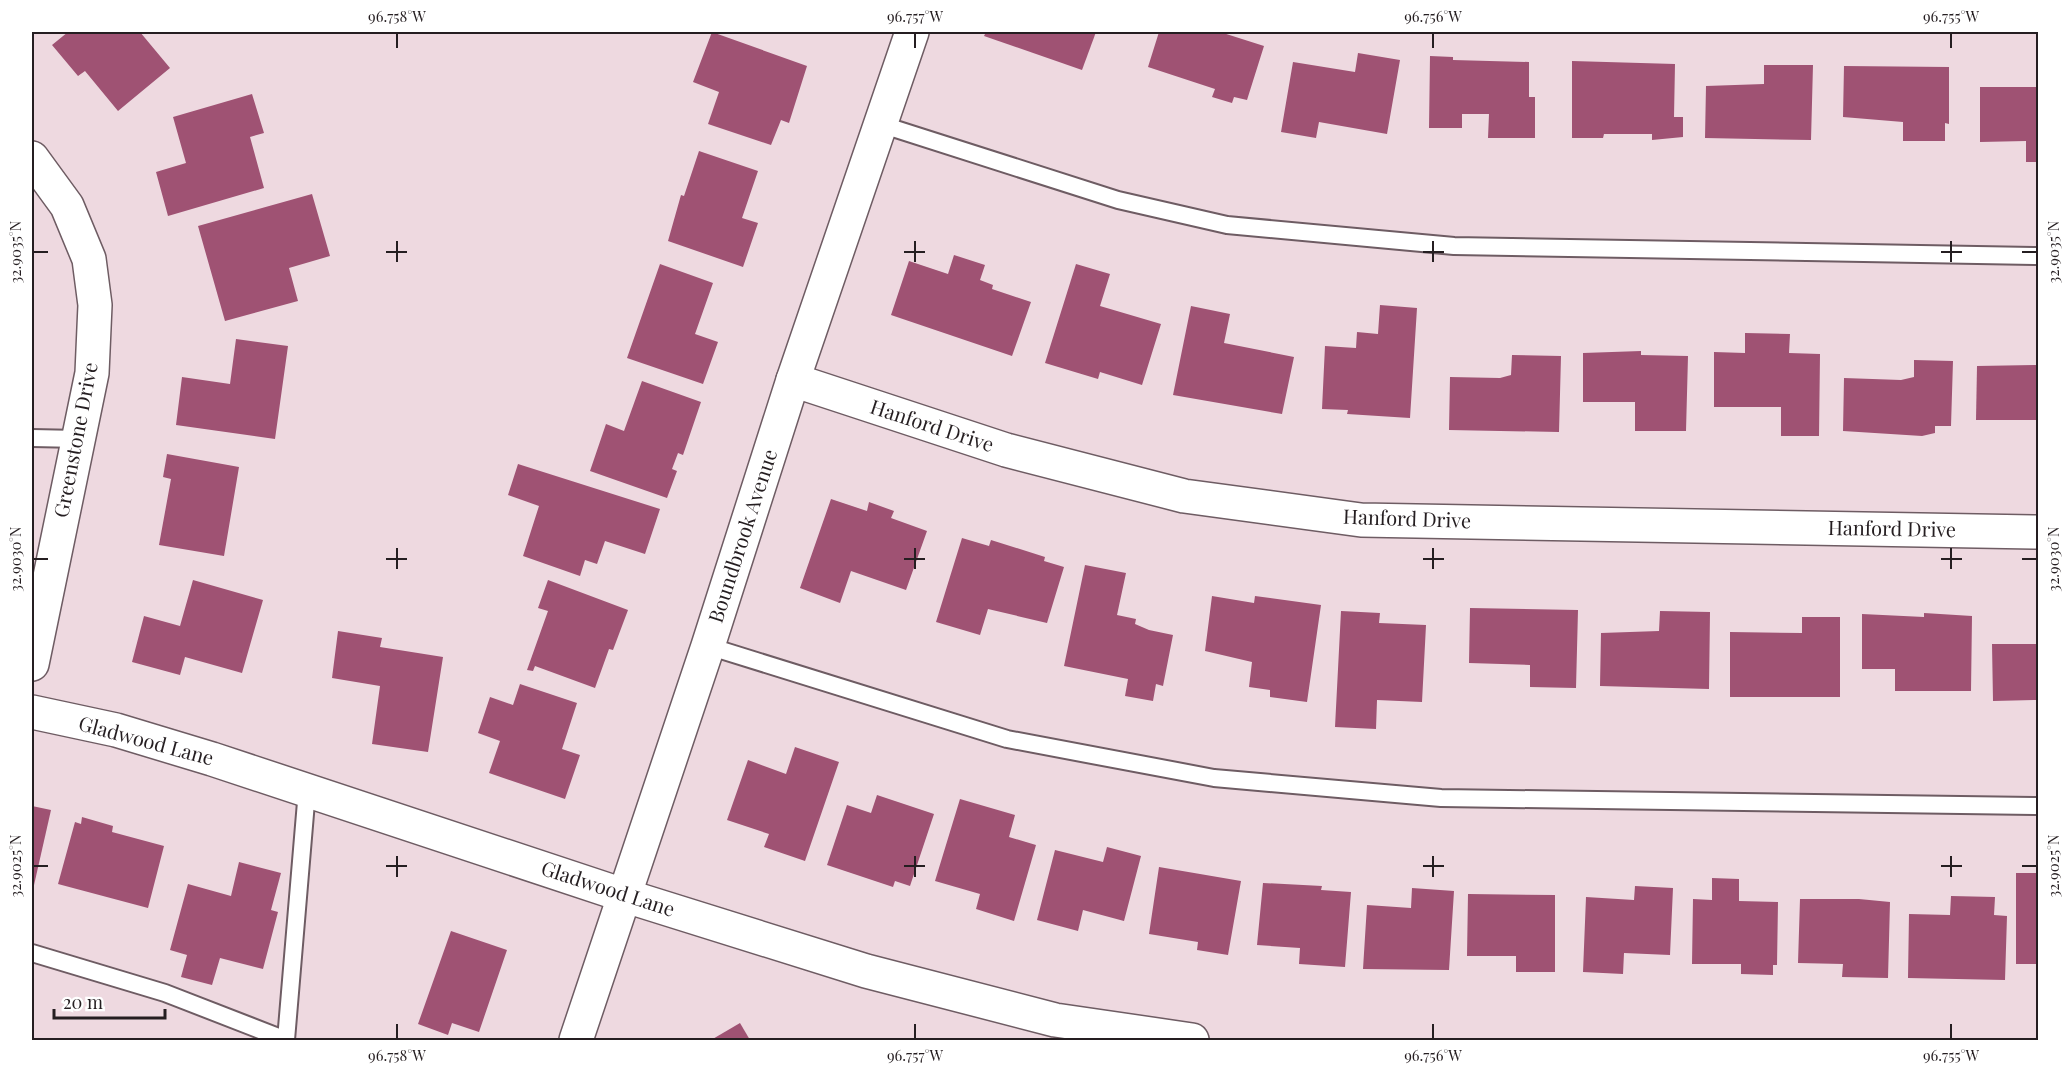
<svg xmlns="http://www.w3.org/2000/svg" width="2070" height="1072" viewBox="0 0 2070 1072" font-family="'Playfair Display',serif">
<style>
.building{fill:#9f5273}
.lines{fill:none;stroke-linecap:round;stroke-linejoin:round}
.service-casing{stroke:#6e5c63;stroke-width:20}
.minor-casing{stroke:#6e5c63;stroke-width:36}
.tertiary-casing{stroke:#6e5c63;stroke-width:36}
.service{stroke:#fff;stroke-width:16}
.minor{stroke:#fff;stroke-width:33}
.tertiary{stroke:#fff;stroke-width:33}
.ticks{fill:none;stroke:#251e21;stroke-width:2}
.labels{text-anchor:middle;stroke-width:4.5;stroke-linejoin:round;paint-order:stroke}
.street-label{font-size:20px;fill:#251e21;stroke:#fff}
.neatline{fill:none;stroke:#251e21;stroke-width:2}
.ticks-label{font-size:15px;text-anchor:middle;fill:#251e21}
</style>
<rect width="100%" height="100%" fill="#eed9e0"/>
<g class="building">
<polygon points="68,32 140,32 170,68 118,111 85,71 78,76 52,45"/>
<polygon points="712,32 807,66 789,123 781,120 771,145 708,124 719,92 693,82"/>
<polygon points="986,32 1096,32 1082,70 984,36"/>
<polygon points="1159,32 1220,32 1264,46 1247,100 1234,97 1232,103 1212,97 1215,89 1148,67"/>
<polygon points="1358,53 1400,60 1387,134 1319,122 1316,138 1281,132 1293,62 1355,72"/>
<polygon points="1430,56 1453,57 1453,60 1529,62 1529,97 1535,97 1535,138 1488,138 1489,114 1462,114 1462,128 1429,128"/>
<polygon points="1572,61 1675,64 1674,117 1683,117 1683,137 1652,140 1652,134 1604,134 1603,138 1572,138"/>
<polygon points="1764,65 1813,65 1811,140 1705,138 1706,86 1764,84"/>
<polygon points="1844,66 1949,67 1949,124 1945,123 1945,141 1903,141 1903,122 1843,117"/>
<polygon points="1980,87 2038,87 2038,162 2026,162 2026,141 1980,142"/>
<polygon points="252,94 264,133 250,137 264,188 168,216 156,172 186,163 173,117"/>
<polygon points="699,151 758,171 742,218 758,223 743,267 668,241 681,195 684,196"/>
<polygon points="312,194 330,256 289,268 298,301 225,321 198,226"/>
<polygon points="954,255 985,265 980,280 993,285 992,289 1031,302 1012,356 891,315 909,261 948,274"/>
<polygon points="660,264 713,283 695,334 718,342 703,384 627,358"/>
<polygon points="1076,264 1110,274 1100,306 1161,324 1142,385 1100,372 1098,379 1045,363"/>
<polygon points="1380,305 1417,308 1410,418 1347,414 1348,410 1322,409 1325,346 1356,348 1357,332 1378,334"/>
<polygon points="1191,306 1230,314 1224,343 1294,357 1282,414 1173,395"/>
<polygon points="1745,333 1790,334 1789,353 1820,354 1819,436 1781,436 1781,407 1714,407 1714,352 1745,353"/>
<polygon points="236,339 288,346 275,439 176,425 182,377 230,384"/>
<polygon points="1641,351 1641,355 1688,356 1686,431 1635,431 1635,402 1583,402 1583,353"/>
<polygon points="1512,355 1561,356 1559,432 1449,430 1450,377 1500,378 1511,375"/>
<polygon points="1914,360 1953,361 1951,426 1935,426 1935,433 1922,436 1843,431 1844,378 1901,380 1914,377"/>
<polygon points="2038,365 2038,420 1976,420 1977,366"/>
<polygon points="642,381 701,402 683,455 678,453 672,469 677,471 667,498 590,471 606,424 624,431"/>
<polygon points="167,454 239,467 224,556 159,545 171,479 163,477"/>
<polygon points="518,464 660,509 645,554 605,541 597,564 585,560 580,576 523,556 539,506 508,495"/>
<polygon points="831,499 867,511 869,502 894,511 891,518 927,531 906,590 851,571 840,603 800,588"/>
<polygon points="962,538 989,546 991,540 1045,557 1044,561 1064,567 1047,623 988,609 980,635 936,622"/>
<polygon points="1085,565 1126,573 1117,615 1136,619 1135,624 1149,630 1173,635 1163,686 1156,684 1153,701 1125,696 1128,679 1064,666"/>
<polygon points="193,580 263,600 242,673 185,657 180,675 132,662 144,616 180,626"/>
<polygon points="548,580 628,610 613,650 609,649 595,688 535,666 533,671 527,670 548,611 538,608"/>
<polygon points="1212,596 1254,603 1255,596 1321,605 1307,702 1270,697 1270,690 1249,687 1252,662 1205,651"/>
<polygon points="1470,608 1578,610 1576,688 1530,687 1530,665 1469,663"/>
<polygon points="1341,611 1380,613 1379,623 1426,625 1422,702 1377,700 1376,729 1335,727"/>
<polygon points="1660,611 1710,612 1709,689 1600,686 1601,633 1659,631"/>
<polygon points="1924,613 1972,616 1971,691 1895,691 1895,669 1862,669 1862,614 1924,617"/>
<polygon points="1802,617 1840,617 1840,697 1730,697 1730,632 1802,633"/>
<polygon points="338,631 382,638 380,647 443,657 428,752 372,744 380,686 332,678"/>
<polygon points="1992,644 2038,644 2038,711 2036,711 2036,700 1993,701"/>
<polygon points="520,684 577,703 562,749 580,755 565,799 489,773 500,741 478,733 490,697 513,705"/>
<polygon points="795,747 839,762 805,861 764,847 769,834 727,820 748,760 786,774"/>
<polygon points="877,795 934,814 910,886 895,881 893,887 827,865 847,805 871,813"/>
<polygon points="960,799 1015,815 1009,837 1036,845 1014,921 976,909 980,894 935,881"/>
<polygon points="32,806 51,810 32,894"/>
<polygon points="82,817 113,826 112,832 164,846 148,908 58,884 75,822 81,824"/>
<polygon points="1107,847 1141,856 1124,921 1083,910 1078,931 1037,920 1055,850 1103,862"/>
<polygon points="239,862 281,873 271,910 278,912 263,969 220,958 212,985 181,977 187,955 170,950 188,884 231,896"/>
<polygon points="1159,867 1241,881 1228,955 1197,950 1198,942 1149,934"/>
<rect x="2016" y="873" width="22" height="91"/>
<polygon points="1712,878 1739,879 1739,901 1778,902 1777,965 1773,965 1773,975 1741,974 1741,964 1692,964 1693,899 1712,900"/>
<polygon points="1263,883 1322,886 1321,890 1351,892 1345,967 1299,964 1300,948 1257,945"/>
<polygon points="1635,886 1673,888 1670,955 1624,953 1623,974 1583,972 1586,897 1634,900"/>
<polygon points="1412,888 1454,891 1449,970 1363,969 1367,905 1411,908"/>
<polygon points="1468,894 1555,895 1555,972 1516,972 1516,956 1467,956"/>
<polygon points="1951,896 1995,897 1994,915 2007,916 2005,980 1908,978 1909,914 1950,915"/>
<polygon points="1800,899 1859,899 1890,902 1888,978 1842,977 1843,964 1798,963"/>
<polygon points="451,931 507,950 479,1032 452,1023 448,1035 418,1024"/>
<polygon points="740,1023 750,1040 711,1040"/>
</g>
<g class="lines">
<g class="service-casing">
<g id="service">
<polyline points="880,124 1118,200 1227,225 1454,246 2038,256"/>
<polyline points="32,438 79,439"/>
<polyline points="708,646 1007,739 1214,778 1441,798 2038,806"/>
<polyline points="32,953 165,993 286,1040 307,790"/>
</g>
</g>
<g class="minor-casing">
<g id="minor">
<polyline points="32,158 67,206 89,259 95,305 92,373 32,664"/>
<polyline points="793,380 1006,450 1184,496 1361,520 2038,532"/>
<polyline points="32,712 116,730 212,759 626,896 866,971 1055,1020 1192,1040"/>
</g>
</g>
<g class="tertiary-casing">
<polyline id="tertiary" points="576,1040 708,646 793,380 912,32"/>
</g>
<use href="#service" class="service"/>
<use href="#minor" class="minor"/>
<use href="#tertiary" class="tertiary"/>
</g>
<path class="ticks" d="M397,33V48M915,33V48M1433,33V48M1951,33V48M397,241V262M915,241V262M1433,241V262M1951,241V262M33,252H48M386,252H407M904,252H925M1423,252H1444M1941,252H1962M2022,252H2037M397,548V569M915,548V569M1433,548V569M1951,548V569M33,559H48M386,559H407M904,559H925M1423,559H1444M1941,559H1962M2022,559H2037M397,856V877M915,856V877M1433,856V877M1951,856V877M33,866H48M386,866H407M904,866H925M1423,866H1444M1941,866H1962M2022,866H2037M397,1024V1039M915,1024V1039M1433,1024V1039M1951,1024V1039"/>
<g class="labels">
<g class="street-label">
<text transform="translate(932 426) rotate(18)" y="7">Hanford Drive</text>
<text transform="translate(76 440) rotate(-79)" y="7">Greenstone Drive</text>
<text transform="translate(1407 519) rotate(2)" y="7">Hanford Drive</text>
<text transform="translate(1892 529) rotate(1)" y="7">Hanford Drive</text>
<text transform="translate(743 536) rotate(-72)" y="7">Boundbrook Avenue</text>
<text transform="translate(146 741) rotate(15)" y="7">Gladwood Lane</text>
<text transform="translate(608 889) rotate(18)" y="7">Gladwood Lane</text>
</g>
</g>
<rect width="2070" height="1072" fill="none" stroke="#ffffff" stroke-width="66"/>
<path d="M54 1009v9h111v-9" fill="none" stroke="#251e21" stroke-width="3"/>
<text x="63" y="1009" font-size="18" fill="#251e21" stroke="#ffffff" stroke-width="4.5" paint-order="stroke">20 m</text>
<rect x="33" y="33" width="2004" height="1006" class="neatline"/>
<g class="ticks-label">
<text x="397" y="22">96.758°W</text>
<text x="915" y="22">96.757°W</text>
<text x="1433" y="22">96.756°W</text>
<text x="1951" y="22">96.755°W</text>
<text transform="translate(16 252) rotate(-90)" y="5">32.9035°N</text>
<text transform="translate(2054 252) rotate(-90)" y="5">32.9035°N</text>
<text transform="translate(16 559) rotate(-90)" y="5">32.9030°N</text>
<text transform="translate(2054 559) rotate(-90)" y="5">32.9030°N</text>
<text transform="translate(16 866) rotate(-90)" y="5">32.9025°N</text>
<text transform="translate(2054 866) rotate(-90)" y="5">32.9025°N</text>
<text x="397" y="1061">96.758°W</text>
<text x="915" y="1061">96.757°W</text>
<text x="1433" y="1061">96.756°W</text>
<text x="1951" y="1061">96.755°W</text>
</g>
</svg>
